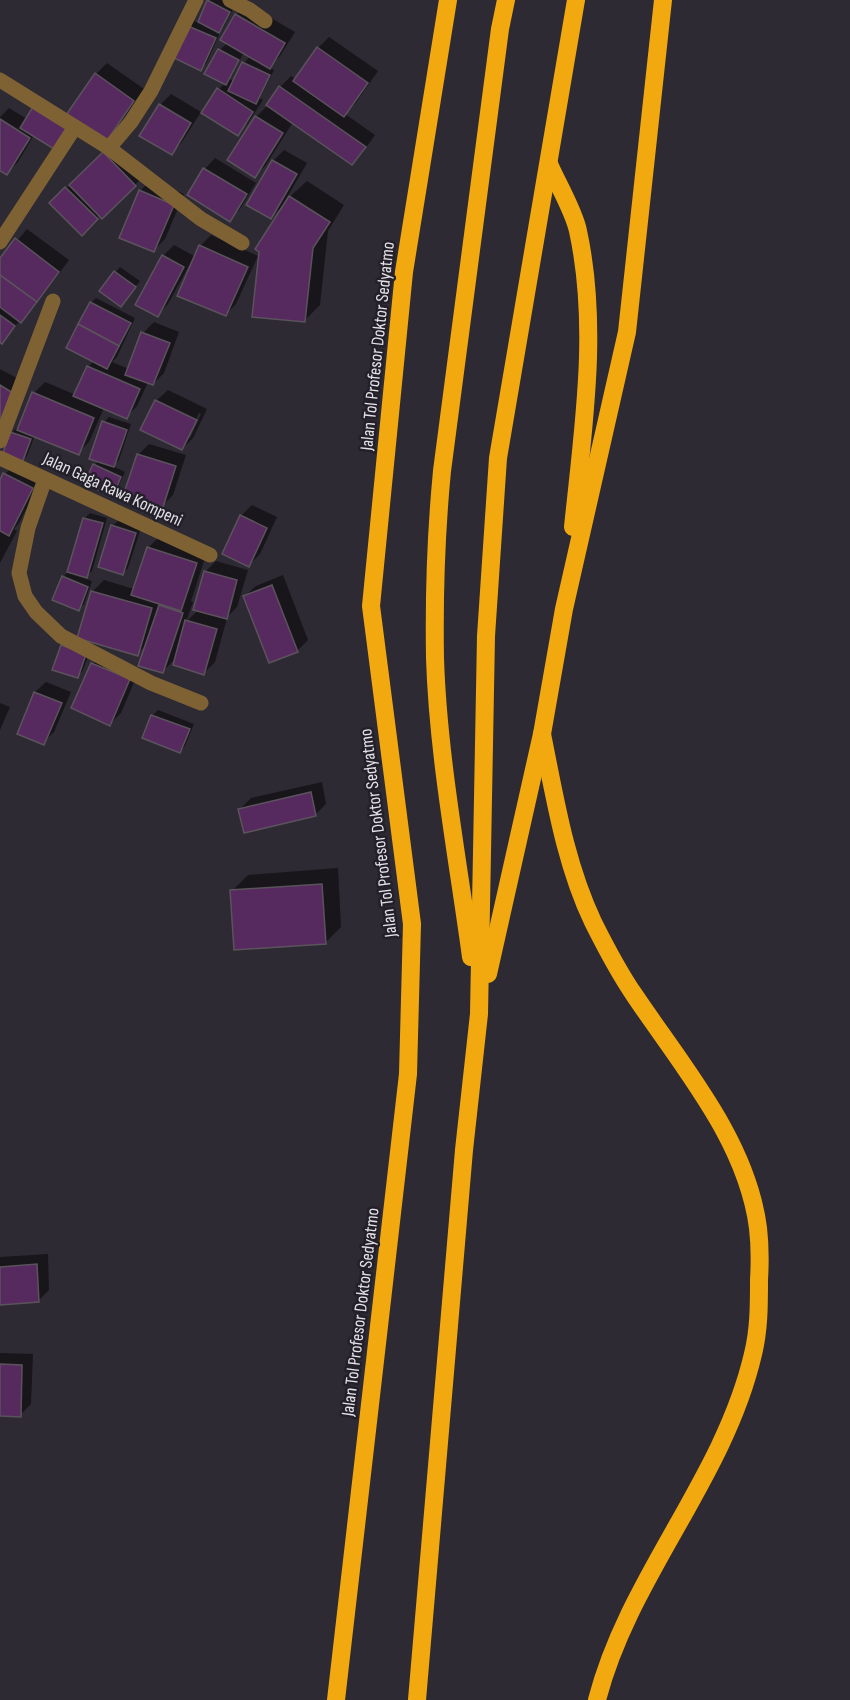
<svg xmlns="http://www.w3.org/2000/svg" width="850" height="1700" viewBox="0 0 850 1700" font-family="'Sofia Sans Condensed',sans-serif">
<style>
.shadow{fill:#0007;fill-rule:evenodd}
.building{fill:#572a5f;stroke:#5b535c;stroke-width:1.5}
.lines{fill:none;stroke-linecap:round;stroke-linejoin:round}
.minor{stroke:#7f6234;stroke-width:15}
.highway{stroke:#f2a90f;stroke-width:18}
.labels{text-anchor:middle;stroke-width:5;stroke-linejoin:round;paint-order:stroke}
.street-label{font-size:18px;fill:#e4e2e8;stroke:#232029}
</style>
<rect width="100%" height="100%" fill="#2d2a33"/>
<g class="shadow">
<polygon points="210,0 221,0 234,7 224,26 218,32 220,33 206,64 201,69 189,27 194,21 199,23"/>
<path d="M247,4L295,32L280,56L269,67L274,70L260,98L263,100L248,123L237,134L219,89L225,83L206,73L220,50L227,43L236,15ZM244,52L250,56L244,63L235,82L230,79Z"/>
<polygon points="329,37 378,71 355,104 345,114 375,135 363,152 352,163 293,122 266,165 255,176 229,160 256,117 268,105 280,87 291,76 296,79 318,48"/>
<polygon points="107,63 144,89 116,129 105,140 73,118 34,135 18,162 7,173 0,169 0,117 9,108 27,119 66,117 96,74"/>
<polygon points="171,94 201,112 182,142 172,153 160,105"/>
<polygon points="115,143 146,174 102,217 100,215 82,234 51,203"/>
<polygon points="284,150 307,163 285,201 307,181 344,205 328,231 320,305 304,321 285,204 271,217 273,161"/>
<polygon points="215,158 256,183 240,209 229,220 189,195 205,169"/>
<polygon points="151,180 184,194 165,239 154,250 140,191"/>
<polygon points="27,229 69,260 32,310 20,320 7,337 0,341 0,261"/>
<polygon points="211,235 258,256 236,304 225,315 191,262 168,304 157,315 163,256 174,245 196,257 200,246"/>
<polygon points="120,267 140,281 121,305 101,291"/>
<polygon points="96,298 135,318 117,357 112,362 129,369 143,333 154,322 179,332 164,373 153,384 148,382 137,406 126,417 104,408 89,442 78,453 35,435 27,456 22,461 11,433 17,428 19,428 34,393 45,382 76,395 88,367 94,361 91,303"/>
<polygon points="0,369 26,383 0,430"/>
<path d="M168,390L207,409L193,438L182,449L142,429L157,400ZM199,413L201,414L190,438H187Z"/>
<polygon points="109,417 131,424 119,460 113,466 125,472 117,489 112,494 94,465 99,461 104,422"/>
<polygon points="149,444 186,455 173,495 162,506 138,455"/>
<polygon points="16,463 43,477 19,523 14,529 17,531 0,563 0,483 5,474"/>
<polygon points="252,505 277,517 260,554 249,565 241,516"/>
<polygon points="90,513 107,518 92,571 84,578 92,581 84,604 78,609 63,577 69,571 85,518"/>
<polygon points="118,521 141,528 128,568 123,573 112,526"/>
<polygon points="159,537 207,552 191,601 193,602 186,622 198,610 205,572 216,561 248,570 237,607 226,618 227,618 215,662 204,673 176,658 162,672 147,644 137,654 79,637 93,591 104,580 134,589 148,548"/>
<polygon points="283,575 308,640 297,651 245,596 256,586"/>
<polygon points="68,641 91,649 82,672 77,677 62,646"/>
<polygon points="104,653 140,668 121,713 110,724 73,707 93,664"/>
<polygon points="46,682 71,692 54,732 43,743 19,733 35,692"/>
<polygon points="0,703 10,707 0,730"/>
<polygon points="158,710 194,724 185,746 180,751 144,738 153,715"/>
<polygon points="322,782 326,804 315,815 240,809 251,798"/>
<polygon points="338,868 341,927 325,943 232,891 248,875"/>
<polygon points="48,1254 49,1290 38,1301 0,1303 0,1257"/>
<polygon points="0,1353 33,1354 31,1404 20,1415 0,1414"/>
</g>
<g class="building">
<polygon points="207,0 230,12 219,33 198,22"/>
<polygon points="235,14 285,43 270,69 220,40"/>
<polygon points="188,26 216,38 201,71 174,58"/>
<polygon points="317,47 368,83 344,117 293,81"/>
<polygon points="218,49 239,60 226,85 204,74"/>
<polygon points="242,62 270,75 256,104 228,91"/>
<polygon points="95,73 134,101 106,142 66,115"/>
<polygon points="279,86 366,147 352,165 266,105"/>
<polygon points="217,88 253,112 238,136 201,113"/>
<polygon points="159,104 191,123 172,155 139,136"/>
<polygon points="34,105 68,126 54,149 20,128"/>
<polygon points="255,116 283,133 255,178 227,160"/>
<polygon points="0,119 30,138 7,175 0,171"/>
<polygon points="103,152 136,186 102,219 69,185"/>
<polygon points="272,160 297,174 271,219 246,205"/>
<polygon points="203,168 247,194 230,222 187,195"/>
<polygon points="65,187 98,219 82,236 49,203"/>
<polygon points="139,190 174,205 154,252 119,238"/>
<polygon points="289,196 330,222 313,248 305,322 252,317 259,252 255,249"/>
<polygon points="15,238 59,272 37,302 0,275 0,258"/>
<polygon points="199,245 248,267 226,316 177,296"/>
<polygon points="162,255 184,267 158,317 135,305"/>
<polygon points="114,271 136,287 121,307 99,291"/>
<polygon points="0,275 37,302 21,323 0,307"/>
<polygon points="90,302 131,323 119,346 78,324"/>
<polygon points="0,315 15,326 2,344 0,343"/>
<polygon points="78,324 119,346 107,369 66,348"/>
<polygon points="141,332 170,343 153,385 125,375"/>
<polygon points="87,366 140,389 127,419 73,396"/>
<polygon points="0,385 16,395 0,424"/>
<polygon points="32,392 94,418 79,455 17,430"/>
<polygon points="155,400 197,420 182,450 140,430"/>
<polygon points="102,421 127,430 114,467 89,459"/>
<polygon points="10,432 31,439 22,463 2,456"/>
<polygon points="137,454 176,466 163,507 123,496"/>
<polygon points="93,464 121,477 113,496 84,484"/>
<polygon points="3,473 33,488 9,536 0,531 0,480"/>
<polygon points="240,515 267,528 249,567 222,554"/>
<polygon points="83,518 103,523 87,578 67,572"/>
<polygon points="111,525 136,533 123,575 98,567"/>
<polygon points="147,547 197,563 181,611 131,595"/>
<polygon points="204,571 237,580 227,619 193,610"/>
<polygon points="62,576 88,587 79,611 52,600"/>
<polygon points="272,585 298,652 269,663 243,596"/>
<polygon points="91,591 152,608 138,656 77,638"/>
<polygon points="159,605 183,613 163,673 138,666"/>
<polygon points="185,620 217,629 204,675 173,665"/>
<polygon points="61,645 86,654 78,678 52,670"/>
<polygon points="91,663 130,679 110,726 71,708"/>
<polygon points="34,692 62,703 44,745 17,734"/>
<polygon points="151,715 190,729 180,753 142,738"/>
<polygon points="311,792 316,816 244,833 238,809"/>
<polygon points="322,884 326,944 234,950 230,890"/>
<polygon points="37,1264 39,1302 0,1305 0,1267"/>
<polygon points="0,1364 22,1365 21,1417 0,1416"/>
</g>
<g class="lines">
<g class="minor">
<polyline points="230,0 250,10 265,21"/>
<polyline points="0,80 109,148 201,219 242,243"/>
<polyline points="109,148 131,122 151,91 196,0"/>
<polyline points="0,242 75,127"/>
<polyline points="0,441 53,301"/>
<polyline points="0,458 210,555"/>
<polyline points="45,479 28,528 19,573 25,596 36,612 61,636 151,683 201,703"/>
</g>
<g class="highway">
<path d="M549,164C557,183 574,211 578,231C599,328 583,429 573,527"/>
<path d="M542,734C555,798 565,863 593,922C606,948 619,973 635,996C682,1066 747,1141 758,1228C760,1245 760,1263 759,1280C759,1305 759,1330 753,1354C724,1479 629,1576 597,1700"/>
<path d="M471,957C458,860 438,756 435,658C434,596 436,533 442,471L500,29L506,0"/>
<polyline points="488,974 542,734 564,609 627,332 663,0"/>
<polyline points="336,1700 408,1074 412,924 371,606 404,272 448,0"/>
<polyline points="417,1700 464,1150 479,1014 486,636 498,458 576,0"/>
</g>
</g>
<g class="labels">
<g class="street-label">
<text transform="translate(377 346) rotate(-84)" y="6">Jalan Tol Profesor Doktor Sedyatmo</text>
<text transform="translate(113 489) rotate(25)" y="6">Jalan Gaga Rawa Kompeni</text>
<text transform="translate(378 833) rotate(-97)" y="6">Jalan Tol Profesor Doktor Sedyatmo</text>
<text transform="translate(360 1312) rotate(-83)" y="6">Jalan Tol Profesor Doktor Sedyatmo</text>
</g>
</g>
</svg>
